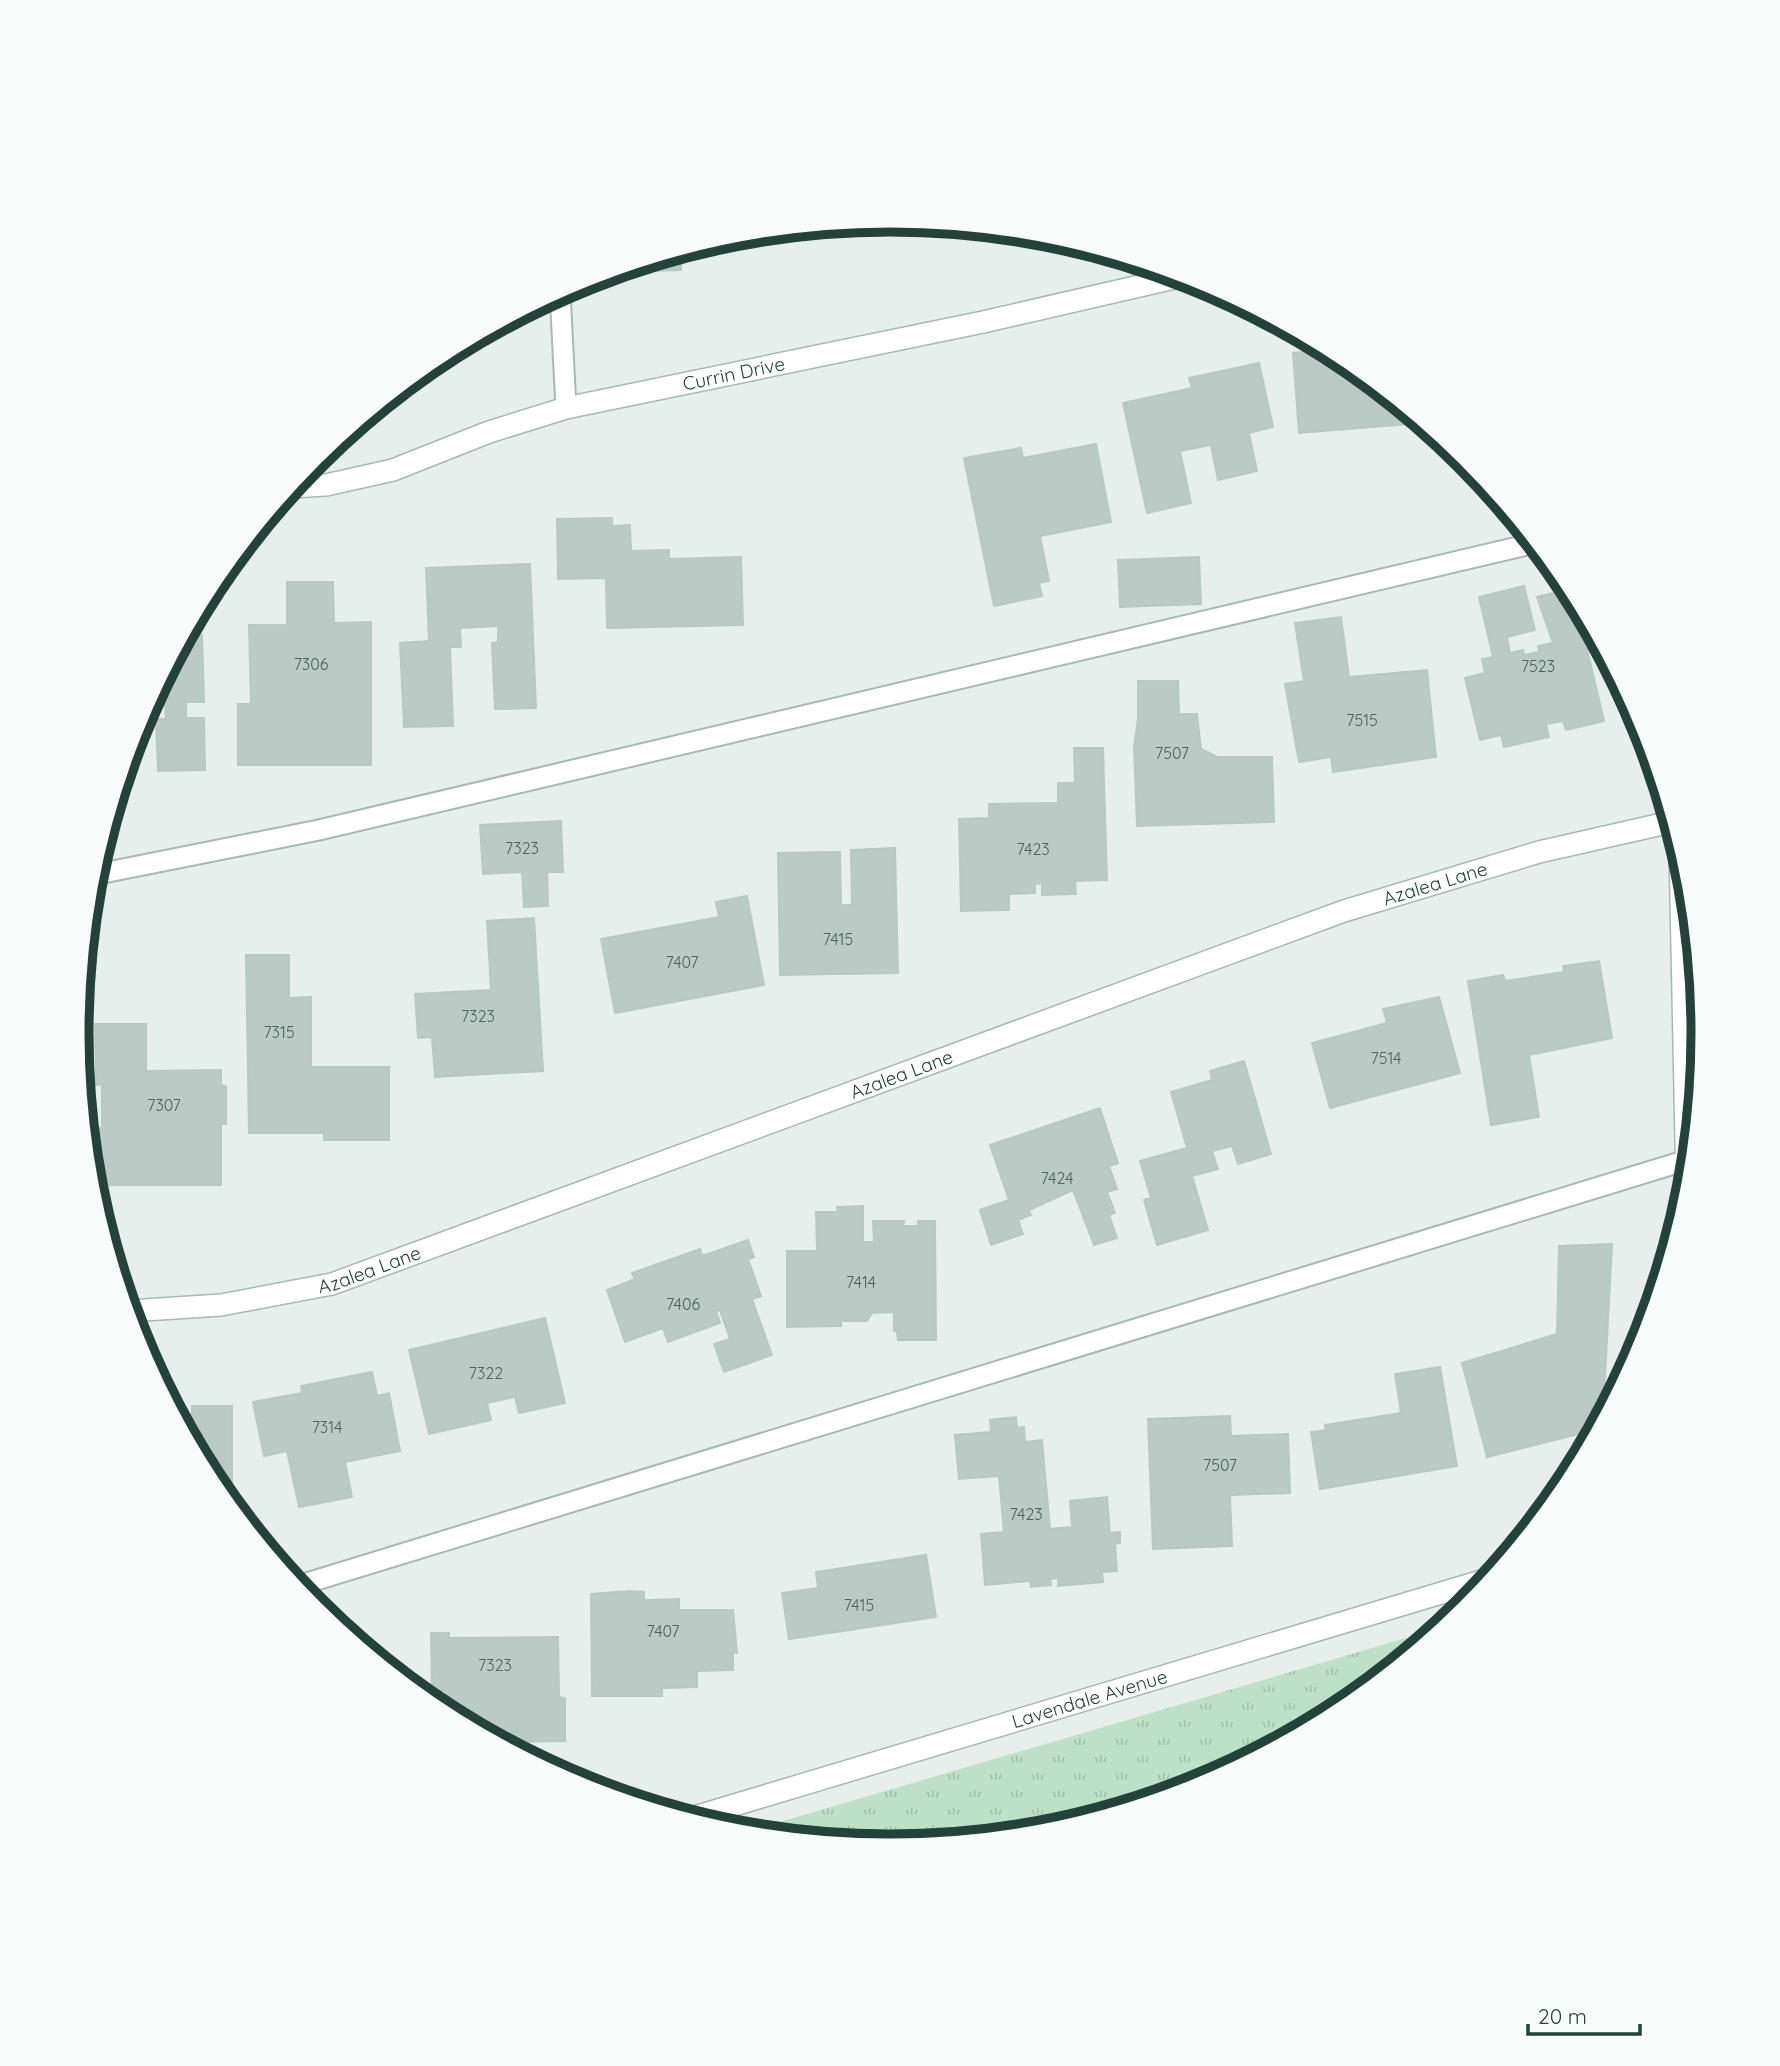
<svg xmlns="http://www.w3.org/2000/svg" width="1780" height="2066" viewBox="0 0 1780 2066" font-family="Quicksand,sans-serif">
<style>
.grass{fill:url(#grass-tufts)}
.building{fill:#bbcac4;stroke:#b8c9c2;stroke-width:2}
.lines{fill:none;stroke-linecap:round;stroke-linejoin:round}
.lane-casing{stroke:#a8b8b2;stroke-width:23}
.street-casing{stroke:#a8b8b2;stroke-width:24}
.lane{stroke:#fff;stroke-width:19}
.street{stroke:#fff;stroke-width:21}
.labels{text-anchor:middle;stroke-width:7;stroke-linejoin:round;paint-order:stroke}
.number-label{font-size:16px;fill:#4a645c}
.street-label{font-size:19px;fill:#24423a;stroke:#f7fbf9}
.rim{fill:none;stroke:#24423a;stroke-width:9}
</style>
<defs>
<pattern id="grass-tufts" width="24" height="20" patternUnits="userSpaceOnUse" patternTransform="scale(1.75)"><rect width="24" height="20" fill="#bfe0c8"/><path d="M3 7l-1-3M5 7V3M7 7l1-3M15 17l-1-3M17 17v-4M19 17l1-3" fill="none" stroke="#a4c1ad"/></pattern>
</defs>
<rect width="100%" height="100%" fill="#e6efeb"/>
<polygon class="grass" points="1440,1628 1341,1709 1201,1784 1048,1830 890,1846 746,1832"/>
<g class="building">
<polygon points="695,247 695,255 681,254 681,270 651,271 650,260"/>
<polygon points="1328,350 1342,357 1423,423 1299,433 1293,353"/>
<polygon points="1259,363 1273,427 1249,433 1257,471 1218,480 1211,445 1180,451 1191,503 1147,513 1123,403 1192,388 1189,378"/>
<polygon points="1096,444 1111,522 1040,536 1049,581 1039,583 1042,596 994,606 964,458 1021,448 1023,458"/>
<polygon points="612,518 612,526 630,525 631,551 669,550 669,559 741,557 743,625 607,628 606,578 558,579 557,519"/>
<polygon points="1199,557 1201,604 1120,607 1118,560"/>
<polygon points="530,564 536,708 495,709 492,643 498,642 498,626 460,628 461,647 450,647 453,726 404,727 400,643 429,641 426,568"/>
<polygon points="287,582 333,582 334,623 371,622 371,765 238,765 238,704 251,704 249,625 287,625"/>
<polygon points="1524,586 1535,630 1507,637 1510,653 1523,650 1524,655 1539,652 1538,646 1553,643 1537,597 1570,589 1600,645 1587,649 1604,721 1566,730 1563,721 1546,724 1549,737 1504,747 1501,735 1480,740 1465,678 1485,673 1482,659 1493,657 1479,597"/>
<polygon points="1341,617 1349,677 1427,670 1436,757 1333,772 1331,757 1299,762 1285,684 1304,681 1295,623"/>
<polygon points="202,635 204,702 186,702 186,718 204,718 205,770 158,771 156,719 166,719 165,705 148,706 148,718 141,718 185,636"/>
<polygon points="1138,681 1178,681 1179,714 1197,714 1201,749 1217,757 1272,757 1274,822 1137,826 1134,746 1138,719"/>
<polygon points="1074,748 1103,748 1107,880 1075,881 1076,894 1042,895 1042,883 1035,884 1035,893 1009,894 1009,910 961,911 959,819 989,818 989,804 1058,803 1058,783 1075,783"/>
<polygon points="561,821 563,872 547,872 548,906 524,907 522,872 483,874 480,825"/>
<polygon points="895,848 898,973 780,975 778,853 840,852 841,905 852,905 851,850"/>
<polygon points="747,896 764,985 615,1013 601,939 719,917 716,902"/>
<polygon points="534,918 543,1071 435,1077 432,1037 418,1038 415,994 491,990 487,921"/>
<polygon points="246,955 289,955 289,998 311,997 311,1067 389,1067 389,1140 324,1140 324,1133 249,1133"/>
<polygon points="1599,961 1612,1038 1529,1055 1539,1117 1491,1125 1468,981 1503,975 1505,981 1564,972 1563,966"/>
<polygon points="1439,997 1460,1073 1330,1108 1312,1043 1387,1023 1383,1009"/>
<polygon points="95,1024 146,1024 146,1071 221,1070 221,1085 226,1086 226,1124 221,1124 221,1185 96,1185 96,1128 102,1128 102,1084 96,1085"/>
<polygon points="1244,1061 1271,1154 1238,1164 1232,1146 1212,1151 1218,1169 1192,1176 1208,1230 1157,1245 1144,1200 1151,1198 1140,1161 1187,1148 1171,1092 1212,1080 1210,1071"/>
<polygon points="1100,1108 1118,1163 1109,1166 1117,1189 1107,1192 1115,1213 1109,1215 1117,1238 1094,1245 1073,1190 1029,1210 1031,1215 1018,1220 1023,1234 991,1245 980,1210 1009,1200 990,1145"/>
<polygon points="863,1206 863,1242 874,1242 873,1221 904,1221 903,1226 918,1226 918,1221 935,1221 936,1340 898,1340 897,1331 894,1331 894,1312 872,1313 867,1321 841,1321 841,1326 787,1327 787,1251 817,1251 816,1212 838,1212 837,1207"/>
<polygon points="748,1240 754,1257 748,1259 761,1296 752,1299 772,1355 724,1372 714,1344 730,1339 720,1310 716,1311 720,1323 668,1342 663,1328 625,1342 607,1290 635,1279 632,1273 700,1249 702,1256"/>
<polygon points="1612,1244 1603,1415 1595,1430 1487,1457 1462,1363 1557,1334 1559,1246"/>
<polygon points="545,1318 565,1403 519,1413 515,1397 487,1403 491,1420 429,1434 409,1350"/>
<polygon points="1440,1367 1457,1466 1320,1489 1311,1432 1326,1430 1325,1425 1401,1413 1395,1374"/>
<polygon points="372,1372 377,1396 389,1393 400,1451 345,1462 352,1497 299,1507 287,1451 264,1456 253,1402 302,1393 301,1386"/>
<polygon points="192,1406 232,1406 232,1506 214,1484 184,1428 192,1428"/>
<polygon points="1230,1416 1231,1436 1288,1434 1290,1493 1230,1495 1232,1546 1153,1549 1148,1419"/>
<polygon points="1016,1417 1017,1428 1024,1427 1025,1442 1042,1440 1050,1529 1072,1527 1070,1501 1107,1497 1110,1533 1120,1532 1120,1543 1115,1544 1117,1571 1102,1572 1103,1582 1058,1586 1058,1578 1050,1579 1051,1585 1031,1587 1030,1581 985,1585 981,1534 1004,1532 999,1476 959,1479 955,1435 991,1432 990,1420"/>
<polygon points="926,1555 936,1617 789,1639 782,1593 818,1588 816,1572"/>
<polygon points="629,1591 644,1592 644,1600 679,1599 679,1610 733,1610 737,1653 733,1652 733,1670 697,1671 697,1687 662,1688 662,1696 592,1696 591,1594"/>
<polygon points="431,1633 449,1633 449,1638 558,1637 559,1697 565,1698 565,1741 500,1742 446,1713 446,1691 432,1691"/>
</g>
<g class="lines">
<g class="lane-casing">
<g id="lane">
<polyline points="560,292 566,408"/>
<polyline points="93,875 319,830 1535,543"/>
<polyline points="297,1586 1687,1160"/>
</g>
</g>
<g class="street-casing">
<g id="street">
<path id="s1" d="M292,487L326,485L393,470L489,432L566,408L983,322L1183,276"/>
<polyline points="1680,850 1687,1190"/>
<path id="s2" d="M129,1311L221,1305L332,1284L1344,911L1539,852L1671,822"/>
<path id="s3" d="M691,1818L1488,1579"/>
</g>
</g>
<use href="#lane" class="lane"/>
<use href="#street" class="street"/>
</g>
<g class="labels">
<g class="number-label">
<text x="311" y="670">7306</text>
<text x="1538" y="672">7523</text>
<text x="1362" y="726">7515</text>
<text x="1172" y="759">7507</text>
<text x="522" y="854">7323</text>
<text x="1033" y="855">7423</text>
<text x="838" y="945">7415</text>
<text x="682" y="968">7407</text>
<text x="478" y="1022">7323</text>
<text x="279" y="1038">7315</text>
<text x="1386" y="1064">7514</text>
<text x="164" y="1111">7307</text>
<text x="1057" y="1184">7424</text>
<text x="861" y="1288">7414</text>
<text x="683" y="1310">7406</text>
<text x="486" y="1379">7322</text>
<text x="327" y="1433">7314</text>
<text x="1220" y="1471">7507</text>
<text x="1026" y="1520">7423</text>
<text x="859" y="1611">7415</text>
<text x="663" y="1637">7407</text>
<text x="495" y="1671">7323</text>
</g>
<g class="street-label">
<text dy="7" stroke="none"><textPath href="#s1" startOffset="458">Currin Drive</textPath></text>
<text dy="7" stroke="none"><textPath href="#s2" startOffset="1379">Azalea Lane</textPath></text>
<text dy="7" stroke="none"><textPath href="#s2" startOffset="812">Azalea Lane</textPath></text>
<text dy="7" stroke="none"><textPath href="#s2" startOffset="245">Azalea Lane</textPath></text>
<text dy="7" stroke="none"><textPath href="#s3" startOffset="416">Lavendale Avenue</textPath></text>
</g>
</g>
<path d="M0 0H1780V2066H0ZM89 1033a801 801 0 1 1 1602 0a801 801 0 1 1-1602 0Z" fill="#f7fbf9" fill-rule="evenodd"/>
<path class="rim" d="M89 1033a801 801 0 1 1 1602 0a801 801 0 1 1-1602 0Z"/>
<path d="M1528 2024v10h112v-10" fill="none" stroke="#24423a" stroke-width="3.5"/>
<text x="1538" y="2024" font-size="21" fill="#24423a" stroke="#f7fbf9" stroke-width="5" paint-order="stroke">20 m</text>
</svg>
